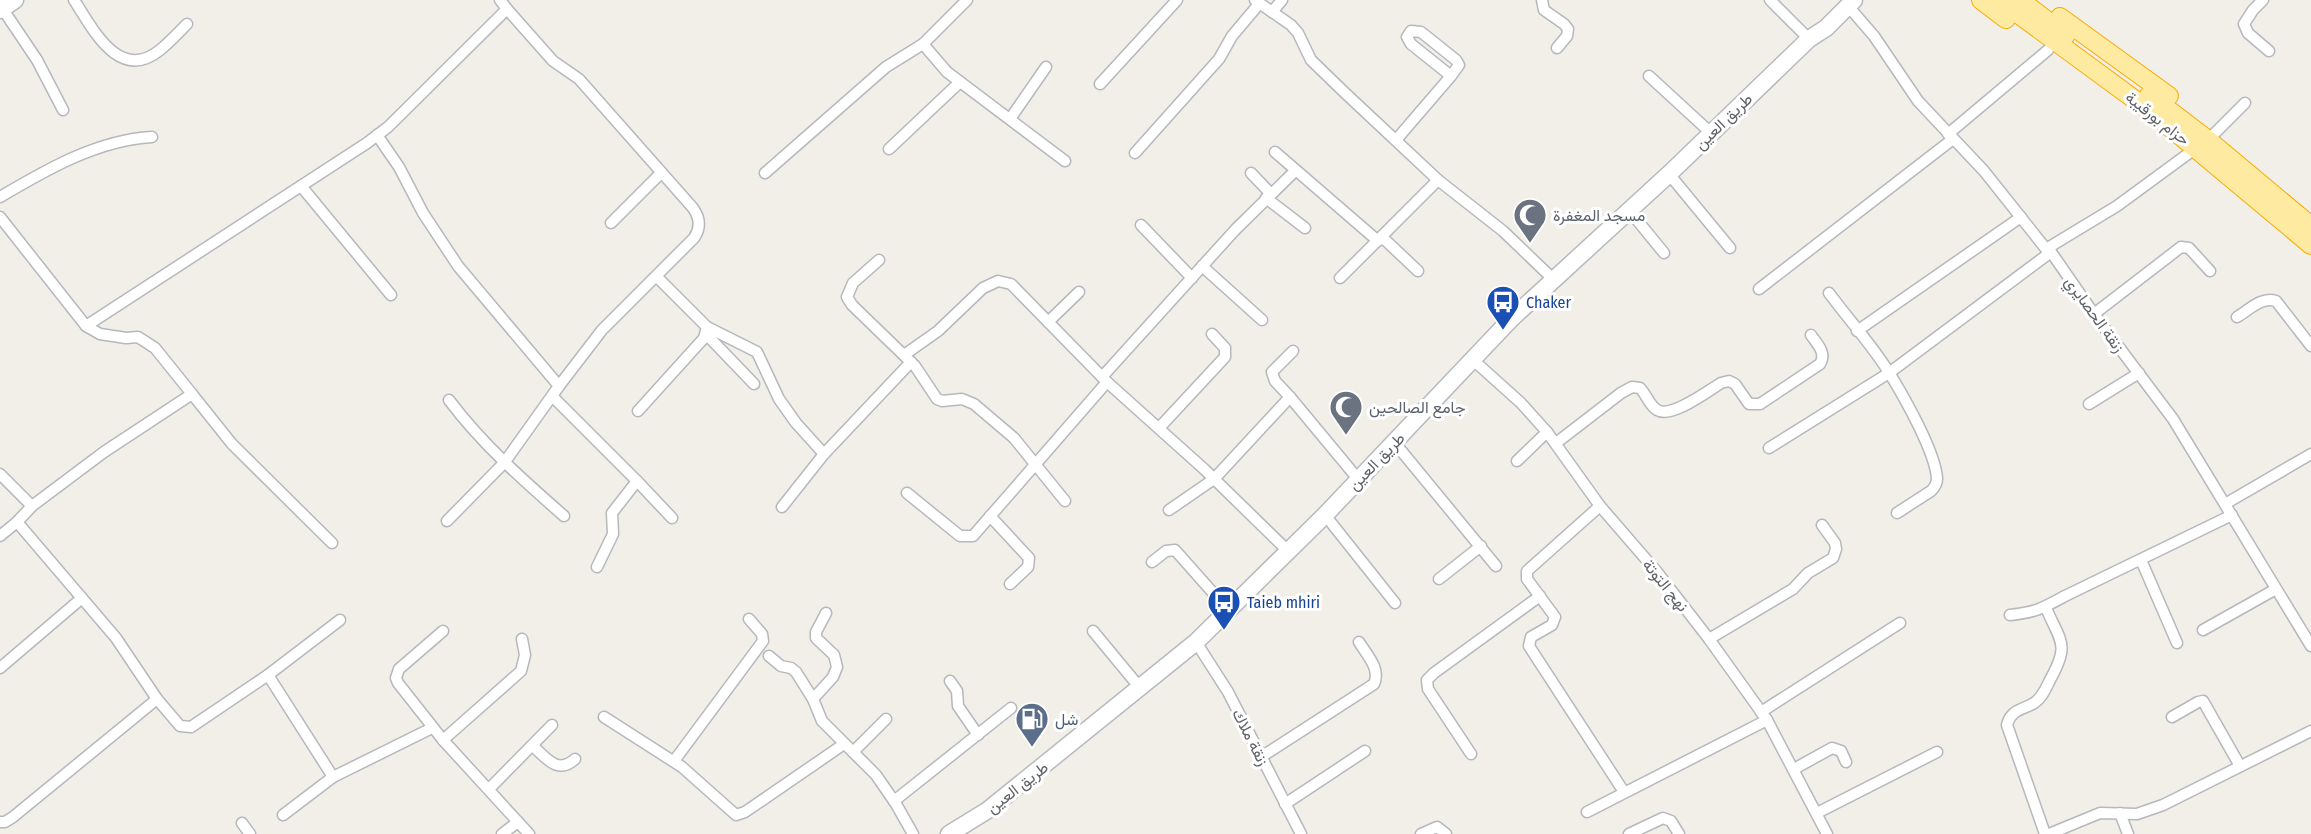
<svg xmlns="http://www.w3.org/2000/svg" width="2311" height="834" viewBox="0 0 2311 834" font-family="'Fira Sans Condensed',Vazirmatn,sans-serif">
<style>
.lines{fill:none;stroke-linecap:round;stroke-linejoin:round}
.minor-casing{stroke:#b5b8bc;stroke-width:13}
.secondary-casing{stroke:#b6babf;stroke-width:19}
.trunk-casing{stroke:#f9ab00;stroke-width:20}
.minor{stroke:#fff;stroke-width:10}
.secondary{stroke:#fff;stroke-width:16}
.trunk{stroke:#feeaa1;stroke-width:18}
.labels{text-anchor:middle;stroke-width:6;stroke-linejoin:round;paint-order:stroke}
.street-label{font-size:16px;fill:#5f6368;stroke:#fff}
.worship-label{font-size:16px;fill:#5b616d;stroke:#fff;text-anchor:start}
.transit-label{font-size:16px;fill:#164399;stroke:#fff;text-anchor:start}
.service-label{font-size:16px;fill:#4e5e75;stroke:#fff;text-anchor:start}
</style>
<rect width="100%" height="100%" fill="#f1efe8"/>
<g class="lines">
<g class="minor-casing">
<g id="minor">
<path d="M74,0C93,29 119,83 160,50C170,42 178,33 187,24"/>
<polyline points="1255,0 1291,25 1298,33 1311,60 1344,92 1438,180 1503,231 1553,279"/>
<polyline points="1542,0 1544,10 1564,24 1568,29 1567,36 1557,48"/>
<polyline points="1770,0 1809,39"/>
<polyline points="2263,0 2253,10 2244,24 2248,33 2269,51"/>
<polyline points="1848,6 1874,36 1918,101 1984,171 2046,249 2051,252 2094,314 2173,419 2311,646"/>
<polyline points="2,8 37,60 63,110"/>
<path d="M507,9L553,61L579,79L693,208C700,218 701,228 694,238L602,330L559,386"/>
<polyline points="1272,12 1282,0"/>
<polyline points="923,44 947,72 1065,161"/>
<polyline points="1649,76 1711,133"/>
<polyline points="1100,84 1177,0"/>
<polyline points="1010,119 1046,67"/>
<polyline points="1948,134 2048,50"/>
<polyline points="377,135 399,167 423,213 458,266 559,386 504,463 447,521"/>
<polyline points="1396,140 1451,76 1459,65 1456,60 1421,32 1411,31 1407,37 1411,44 1451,76"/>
<polyline points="2208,140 2245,103"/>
<polyline points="889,149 960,82"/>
<polyline points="1275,152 1378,241"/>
<polyline points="1135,153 1219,59 1232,36 1259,4"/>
<polyline points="765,173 886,67 923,44 967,0"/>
<polyline points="1251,173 1271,194"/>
<polyline points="1669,174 1730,248"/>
<polyline points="301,186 391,295"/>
<path d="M0,197C46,170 97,140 152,137"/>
<polyline points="1266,198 1305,228"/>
<polyline points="1628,209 1664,253"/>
<polyline points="0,217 86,326 367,143 388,127 507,9 500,0"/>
<polyline points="611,223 661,173"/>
<polyline points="1141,225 1192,278"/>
<polyline points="1382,237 1418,271"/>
<polyline points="2046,249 2117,206 2196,148"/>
<polyline points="879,260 853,283 847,297 852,305 915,366 937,399 942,401 962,399 974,404 1014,438 1065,501"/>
<polyline points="1202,266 1262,320"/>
<polyline points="657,277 707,327 757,352 779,399 796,423 824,454"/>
<polyline points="1340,278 1438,180"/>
<polyline points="1759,289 1953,139"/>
<path d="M1829,293C1849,320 1873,346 1890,374C1904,397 1936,453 1937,479C1937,484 1935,487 1931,491L1897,513"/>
<polyline points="2094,314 2181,247 2189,248 2210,271"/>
<path d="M2237,317C2249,310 2262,296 2276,301L2311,346"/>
<polyline points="1048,322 1079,292"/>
<polyline points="86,326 100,334 126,338 138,337 155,348 192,394 104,452 32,506 17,522 116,638 157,699 180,726 191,727 268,675 333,777"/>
<polyline points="1857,331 2021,217"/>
<polyline points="706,334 754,384"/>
<polyline points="904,355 938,331 983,288 998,281 1011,284 1107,382 1204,469 1289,552"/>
<polyline points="1472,359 1521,403 1547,432 1600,506 1657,572 1709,639 1767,720 1827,834"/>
<polyline points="1102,377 1235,230 1295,171"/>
<polyline points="192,394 232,444 332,543"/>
<polyline points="553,397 637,481 672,518"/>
<polyline points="1290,397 1358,479"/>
<path d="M449,400C482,444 523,480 564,516"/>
<polyline points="2089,404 2139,373"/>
<polyline points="638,411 704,338 707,327"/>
<polyline points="1159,428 1225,357 1225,348 1212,334"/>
<polyline points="1394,442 1496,566"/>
<path d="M1556,443L1621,393L1632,387L1640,388C1646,394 1649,405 1657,410C1671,419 1708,391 1721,383L1729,381L1735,384L1749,404H1760L1820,364C1827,353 1817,344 1811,335"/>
<polyline points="1769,448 1889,373 2051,252"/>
<polyline points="1517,461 1547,432"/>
<polyline points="0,474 32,506"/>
<polyline points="907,493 960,536 973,536 1107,382"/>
<polyline points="2225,504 2311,454"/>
<polyline points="1600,506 1527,571 1527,579 1555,617 1552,625 1531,637 1529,646 1624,792"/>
<polyline points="782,507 824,454 911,362"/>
<polyline points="1169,510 1214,479 1290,397 1275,381 1272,372 1293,351"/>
<polyline points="1325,515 1395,603"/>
<polyline points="990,516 1029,558 1028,567 1010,584"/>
<polyline points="0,536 17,522"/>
<polyline points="2141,560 2177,643"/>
<polyline points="1152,562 1166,551 1175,550 1230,612"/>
<polyline points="597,567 613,534 612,513 637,481"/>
<polyline points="1439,579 1481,546"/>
<path d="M2010,615C2037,612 2043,608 2065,596L2232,515"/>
<polyline points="2203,630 2276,589"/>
<polyline points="443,631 399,669 396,678 398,683 443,740 529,834"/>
<polyline points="1093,631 1141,689"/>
<polyline points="1709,639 1793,589 1808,573 1833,558 1836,549 1835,543 1822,525"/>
<polyline points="1196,642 1228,692 1301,834"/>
<polyline points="769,656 781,666 791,668 796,672 813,699 822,721 876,775 896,804 913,834"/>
<polyline points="0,668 82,598"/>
<polyline points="268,675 340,620"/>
<polyline points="950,681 957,691 958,706 978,735"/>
<polyline points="813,699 833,677 837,667 834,655 816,638 816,632 826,613"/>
<polyline points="1761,712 1900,623"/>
<polyline points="604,717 682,767 736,815 745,812 844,744"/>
<polyline points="2172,717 2198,702 2203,701 2240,766"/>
<polyline points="443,740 521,671 525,655 522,639"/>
<path d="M533,746C546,758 558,775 575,759"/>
<polyline points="853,752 886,719"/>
<polyline points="1471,754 1428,689 1427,680 1434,673 1540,596"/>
<path d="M1261,757L1374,684C1381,669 1367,655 1359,642"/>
<polyline points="674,761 763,641 762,634 749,619"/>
<polyline points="1794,769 1832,748 1841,751 1846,762"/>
<polyline points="489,789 552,725"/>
<polyline points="894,801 1011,708"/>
<polyline points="1285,804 1365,751"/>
<polyline points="1587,812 1767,720"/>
<polyline points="1817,813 1937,752"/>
<polyline points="2120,813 2128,834"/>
<polyline points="283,815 333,777 432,728"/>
<polyline points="0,822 5,822 13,817 157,699"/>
<polyline points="242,823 250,834"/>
<polyline points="502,834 518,822"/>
<polyline points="1421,834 1437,827 1446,834"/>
<polyline points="1629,834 1663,818 1671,821 1679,834"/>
<path d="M2045,834L2007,725C2011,709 2023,710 2034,703C2042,698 2046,688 2050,680C2070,644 2061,643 2046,608"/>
<polyline points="2049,834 2100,813 2137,814 2163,805 2311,731"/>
</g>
</g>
<g class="secondary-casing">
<g id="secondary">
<polyline points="0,10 15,0"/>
<polyline points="949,834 988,810 1196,642 1325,515 1512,318 1669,174 1809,39 1826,28 1854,0"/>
</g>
</g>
<g class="trunk-casing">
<g id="trunk">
<polyline points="1981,0 2006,19"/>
<polyline points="1999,0 2153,113 2311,245"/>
<polyline points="2020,0 2066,35"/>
<polyline points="2060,17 2169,96"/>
<polyline points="2149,95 2208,140 2311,226"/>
</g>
</g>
<use href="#minor" class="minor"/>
<use href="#secondary" class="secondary"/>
<use href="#trunk" class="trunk"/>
</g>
<defs>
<g id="mosque-pin" transform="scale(1.725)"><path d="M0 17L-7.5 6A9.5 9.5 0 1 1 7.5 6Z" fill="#6b7280" stroke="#fff"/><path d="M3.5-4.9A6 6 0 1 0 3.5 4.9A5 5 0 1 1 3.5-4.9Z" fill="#fff"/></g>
<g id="bus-pin" transform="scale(1.725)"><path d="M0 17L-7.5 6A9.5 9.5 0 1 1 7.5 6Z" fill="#1a4fb4" stroke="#fff"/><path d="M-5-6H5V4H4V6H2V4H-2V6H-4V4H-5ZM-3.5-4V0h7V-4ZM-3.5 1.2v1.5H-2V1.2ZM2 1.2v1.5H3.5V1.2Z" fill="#fff"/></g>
<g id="fuel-pin" transform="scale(1.725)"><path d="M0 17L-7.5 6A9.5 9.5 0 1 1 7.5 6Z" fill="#5c6f8a" stroke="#fff"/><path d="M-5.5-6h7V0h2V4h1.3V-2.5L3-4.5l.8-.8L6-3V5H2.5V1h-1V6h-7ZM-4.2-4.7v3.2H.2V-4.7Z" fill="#fff"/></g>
</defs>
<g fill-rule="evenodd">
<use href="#mosque-pin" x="1530" y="215"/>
<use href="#bus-pin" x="1503" y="302"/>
<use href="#mosque-pin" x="1346" y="407"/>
<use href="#bus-pin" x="1224" y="602"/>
<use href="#fuel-pin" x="1032" y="719"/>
</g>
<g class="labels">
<g class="street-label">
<text transform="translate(2158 118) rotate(38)" y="6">حزام بورقيبة</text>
<text transform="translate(1723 121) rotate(-44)" y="6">طريق العين</text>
<text transform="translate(2095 314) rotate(54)" y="6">زنقة الحصايري</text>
<text transform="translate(1376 461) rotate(-46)" y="6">طريق العين</text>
<text transform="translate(1666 585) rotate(51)" y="6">نهج التوتة</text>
<text transform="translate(1251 737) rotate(63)" y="6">زنقة ملاك</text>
<text transform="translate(1017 787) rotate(-38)" y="6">طريق العين</text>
</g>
<g class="worship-label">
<text x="1553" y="221">مسجد المغفرة</text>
<text x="1369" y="413">جامع الصالحين</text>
</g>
<g class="transit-label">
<text x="1526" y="308">Chaker</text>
<text x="1247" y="608">Taieb mhiri</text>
</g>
<g class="service-label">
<text x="1055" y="725">شل</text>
</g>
</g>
</svg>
